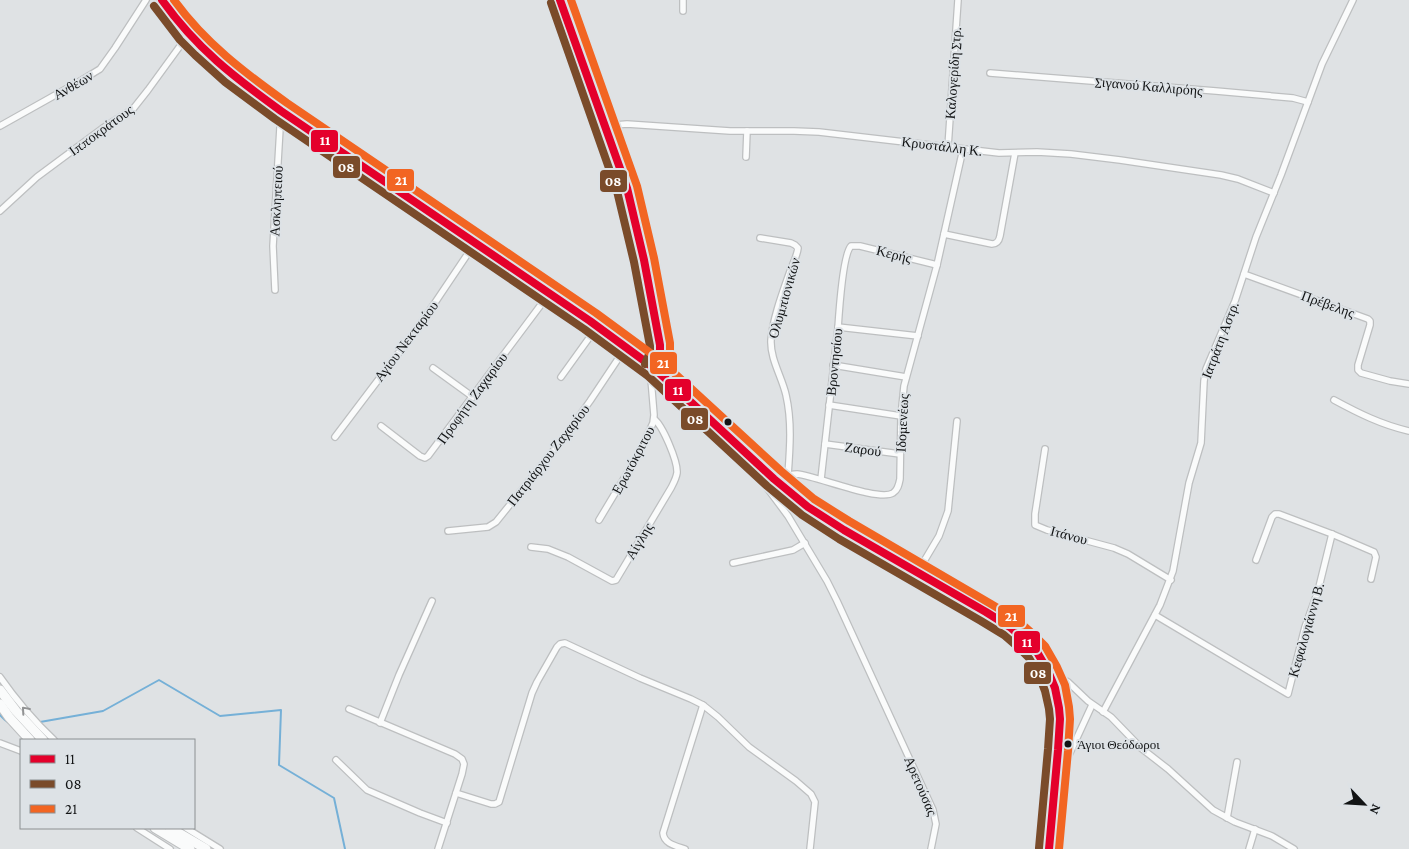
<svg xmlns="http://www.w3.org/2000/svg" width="1409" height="849" viewBox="0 0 1409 849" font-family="'Crimson Pro',serif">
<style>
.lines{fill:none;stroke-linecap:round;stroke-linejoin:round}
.stream{stroke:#75b0d7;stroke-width:2}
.street-casing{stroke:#bdbfc0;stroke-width:8}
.secondary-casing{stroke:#bdbfc0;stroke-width:11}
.primary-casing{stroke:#bdbfc0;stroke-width:11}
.street{stroke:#fafbfb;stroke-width:5.5}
.secondary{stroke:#fafbfb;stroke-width:9}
.primary{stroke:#fafbfb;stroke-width:9}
.bus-1-casing{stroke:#dde2e6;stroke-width:11}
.bus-2-casing{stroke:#dde2e6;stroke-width:11}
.bus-3-casing{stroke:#dde2e6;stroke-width:11}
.bus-1{stroke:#e4002b;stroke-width:8}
.bus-2{stroke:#7a4b2a;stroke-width:8}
.bus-3{stroke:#f26522;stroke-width:8}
.oneway{stroke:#929394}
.bus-dot{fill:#121415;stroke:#dde2e6;stroke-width:2}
.labels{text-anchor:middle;stroke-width:4;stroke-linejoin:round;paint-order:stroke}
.bus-label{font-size:13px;fill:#121415;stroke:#dde2e6;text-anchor:start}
.street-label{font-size:14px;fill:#121415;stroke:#dde2e6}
.line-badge{stroke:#dde2e6;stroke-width:2}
.badge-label{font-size:14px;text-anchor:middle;font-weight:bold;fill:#fff}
</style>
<rect width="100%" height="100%" fill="#dfe2e4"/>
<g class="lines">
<g class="stream">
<polyline points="0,715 5,720 9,723"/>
<polyline points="40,722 103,711 159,680 220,716 281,710 279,765 334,798 345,849"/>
</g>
<g class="street-casing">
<g id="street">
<polyline points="560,0 578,53 627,188 644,260 660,345 659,359 651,379 654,415 653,423 638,455 599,520"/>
<polyline points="683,11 683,0"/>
<polyline points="990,73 1216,91 1293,98 1308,102"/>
<polyline points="0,126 82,80 100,69 115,48 146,0"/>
<polyline points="605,128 615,125 627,124 730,131 794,131 819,132 999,153 1037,152 1071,154 1120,160 1221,175 1238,179 1274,193"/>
<polyline points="948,147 958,0"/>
<polyline points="746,157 747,131"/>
<polyline points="0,211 37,177 103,128 133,109 148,90 188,35"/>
<path d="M944,234L992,244C997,244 999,241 1000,236L1015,153"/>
<path d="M760,238L791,243L795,245L798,248C797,257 792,265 789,274C782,294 773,318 771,340C770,359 782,377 786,395C792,421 790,448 788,475"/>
<polyline points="1244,274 1368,319 1370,321 1370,325 1358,365 1358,370 1361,373 1390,381 1409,384"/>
<polyline points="275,290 273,246 281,111"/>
<polyline points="838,327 918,336"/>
<polyline points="833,365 906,377"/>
<polyline points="433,368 473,397"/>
<polyline points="561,377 597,327"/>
<path d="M1334,400C1358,413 1382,425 1409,431"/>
<polyline points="829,405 901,416"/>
<polyline points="381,426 420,456 425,458 428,456 549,294"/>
<polyline points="335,437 422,322 475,243"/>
<polyline points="825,444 900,454"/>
<polyline points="1045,449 1035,514 1035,525 1047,530 1114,548 1128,554 1171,580"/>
<polyline points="757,463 755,468 756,473 788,516 827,581 837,601 933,810 936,824 931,849"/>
<path d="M774,479C782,477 789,474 797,474C817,476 879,502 893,493C898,490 899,484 900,479L901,416L904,386L937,265L963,149"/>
<path d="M821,479C827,429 832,378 838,328C839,313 843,254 851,246H860L937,265"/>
<polyline points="448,531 488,527 496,522 565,436 590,401 626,347"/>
<path d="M531,547L548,549L568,557L612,581L616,580L671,488C673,484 676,479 677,473C678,462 663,426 654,419"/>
<polyline points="1256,560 1272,517 1275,514 1279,514 1332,534 1374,552 1376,557 1371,579"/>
<polyline points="733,563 793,550 805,543"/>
<polyline points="917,573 939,536 948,511 957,421"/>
<polyline points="1155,615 1288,694 1305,627 1318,591 1332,534"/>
<path d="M0,677C16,700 34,721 54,740"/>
<polyline points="1051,678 1061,678 1068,682 1088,701 1111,717 1141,748 1168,769 1213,810 1235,822 1272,836 1294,849"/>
<polyline points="349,709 455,754 462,759 464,764 462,774 438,849"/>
<polyline points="1103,712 1160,605 1173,571 1189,483 1201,443 1204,381 1206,369 1235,301 1256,237 1281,175 1322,64 1353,0"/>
<polyline points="380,723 399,675 432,601"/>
<polyline points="0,743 21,751"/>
<polyline points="336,760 367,790 420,813 447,823"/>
<polyline points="1057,763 1066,759 1069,755 1092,705"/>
<polyline points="456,793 491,804 495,804 499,802 532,693 537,682 557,647 560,644 565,643 640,678 691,699 703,705 718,717 749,747 796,781 811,794 815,802 810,849"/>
<polyline points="1227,818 1237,762"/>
<polyline points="137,828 170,849"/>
<polyline points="186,828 220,849"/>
<path d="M685,849C676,846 664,844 663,833L703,705"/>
<polyline points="1249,849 1255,829"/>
</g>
</g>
<g class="secondary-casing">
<path id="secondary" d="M162,0C194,49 234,77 281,111L590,321L654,368L774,479L808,507L844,530L986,612L1010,627L1026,641L1037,652L1048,671L1055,688L1059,708L1060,719L1058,750L1049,849"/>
</g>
<g class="primary-casing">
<g id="primary">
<polyline points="0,690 16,711 43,740"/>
<polyline points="0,704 9,717 30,740"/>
<polyline points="155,828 190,849"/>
<polyline points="170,828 206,849"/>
</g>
</g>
<use href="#street" class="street"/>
<use href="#secondary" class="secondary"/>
<use href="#primary" class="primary"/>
<g class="bus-1-casing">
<g id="bus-1">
<path d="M162,0C196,48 234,77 281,111L590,321L654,368L774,479L808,507L844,530L986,612L1010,627L1026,641L1037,652L1048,671L1055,688L1059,708L1060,719L1058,750L1049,849"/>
<polyline points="560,0 627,188 644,260 660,345 660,354 654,368"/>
</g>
</g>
<g class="bus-2-casing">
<g id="bus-2">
<polyline points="551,3 617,191 634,262 650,346 650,352 645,364"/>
<polyline points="154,6 180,40 195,55 225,82 275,119 584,329 648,376 767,486 802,515 839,539 981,621 1004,635 1019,648 1029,658 1039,675 1045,691 1049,709 1050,719 1048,749 1039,848"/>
</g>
</g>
<g class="bus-3-casing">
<g id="bus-3">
<path d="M174,0C204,42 245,73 287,103L596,313L660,360L781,471L814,499L849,521L991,604L1016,619L1033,634L1045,646L1057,667L1065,685L1069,707L1070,719L1068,751L1059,849"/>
<polyline points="571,0 637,186 654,258 670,343 670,356 663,372"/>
</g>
</g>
<use href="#bus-1" class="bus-1"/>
<use href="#bus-2" class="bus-2"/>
<use href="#bus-3" class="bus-3"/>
</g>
<defs><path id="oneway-chevron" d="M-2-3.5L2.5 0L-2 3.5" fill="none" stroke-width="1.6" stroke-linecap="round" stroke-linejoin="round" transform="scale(1.25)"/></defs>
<use class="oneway" href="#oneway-chevron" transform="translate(25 710) rotate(-131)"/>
<g class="bus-dot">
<circle cx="728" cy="422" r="4.5"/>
<circle cx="1068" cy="744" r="4.5"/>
</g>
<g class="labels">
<g class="bus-label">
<text x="1077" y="749">Άγιοι Θεόδωροι</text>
</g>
<g class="street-label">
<text transform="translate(953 73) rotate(-86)" y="5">Καλογερίδη Στρ.</text>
<text transform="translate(73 85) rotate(-30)" y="5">Ανθέων</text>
<text transform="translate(1149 86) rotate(5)" y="5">Σιγανού Καλλιρόης</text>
<text transform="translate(101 130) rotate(-36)" y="5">Ιπποκράτους</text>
<text transform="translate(942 146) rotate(7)" y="5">Κρυστάλλη Κ.</text>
<text transform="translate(276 201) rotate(-87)" y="5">Ασκληπειού</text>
<text transform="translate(894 254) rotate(14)" y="5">Κερής</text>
<text transform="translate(784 298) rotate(-74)" y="5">Ολυμπιονικών</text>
<text transform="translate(1328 304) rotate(20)" y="5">Πρέβελης</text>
<text transform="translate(1220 340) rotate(-69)" y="5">Ιατράτη Αστρ.</text>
<text transform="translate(406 341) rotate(-53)" y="5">Αγίου Νεκταρίου</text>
<text transform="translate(834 362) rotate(-84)" y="5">Βροντησίου</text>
<text transform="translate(472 398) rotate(-54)" y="5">Προφήτη Ζαχαρίου</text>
<text transform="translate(902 423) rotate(-87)" y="5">Ιδομενέως</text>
<text transform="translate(863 449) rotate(8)" y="5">Ζαρού</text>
<text transform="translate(548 455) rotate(-52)" y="5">Πατριάρχου Ζαχαρίου</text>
<text transform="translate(633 460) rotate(-62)" y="5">Ερωτόκριτου</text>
<text transform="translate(1069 535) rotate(15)" y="5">Ιτάνου</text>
<text transform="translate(639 541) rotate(-59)" y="5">Αίγλης</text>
<text transform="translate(1306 630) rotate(-74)" y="5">Κεφαλογιάννη Β.</text>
<text transform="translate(921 786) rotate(67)" y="5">Αρετούσας</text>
</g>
</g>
<g class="line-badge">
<rect x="310" y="129" width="29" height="24" rx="5" fill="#e4002b"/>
<rect x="332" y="155" width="29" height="24" rx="5" fill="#7a4b2a"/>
<rect x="386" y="168" width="29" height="24" rx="5" fill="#f26522"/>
<rect x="599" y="169" width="29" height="24" rx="5" fill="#7a4b2a"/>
<rect x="649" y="351" width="29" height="24" rx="5" fill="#f26522"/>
<rect x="664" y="378" width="28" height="24" rx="5" fill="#e4002b"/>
<rect x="680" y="407" width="29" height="24" rx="5" fill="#7a4b2a"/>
<rect x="997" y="604" width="29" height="24" rx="5" fill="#f26522"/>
<rect x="1013" y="630" width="28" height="24" rx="5" fill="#e4002b"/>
<rect x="1023" y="661" width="29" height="24" rx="5" fill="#7a4b2a"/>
</g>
<g class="badge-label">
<text x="325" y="145">11</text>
<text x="346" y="172">08</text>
<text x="401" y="185">21</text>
<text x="613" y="186">08</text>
<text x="663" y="368">21</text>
<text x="678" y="395">11</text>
<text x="695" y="424">08</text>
<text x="1011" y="621">21</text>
<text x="1027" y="647">11</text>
<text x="1038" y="678">08</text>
</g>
<rect x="20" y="739" width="175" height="90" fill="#dde2e6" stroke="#8c9092"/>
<rect x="30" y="755" width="25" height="8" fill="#e4002b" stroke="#8c9092"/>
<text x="65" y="764" font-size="15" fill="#121415">11</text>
<rect x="30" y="780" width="25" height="8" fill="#7a4b2a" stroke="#8c9092"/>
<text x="65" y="789" font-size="15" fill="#121415">08</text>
<rect x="30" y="805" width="25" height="8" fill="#f26522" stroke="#8c9092"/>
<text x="65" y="814" font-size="15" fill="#121415">21</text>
<g transform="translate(1364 804) rotate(115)" stroke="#dde2e6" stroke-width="4" paint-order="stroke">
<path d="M0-4L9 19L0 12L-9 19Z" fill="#121415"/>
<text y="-8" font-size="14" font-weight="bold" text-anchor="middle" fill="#121415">N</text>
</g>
</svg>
